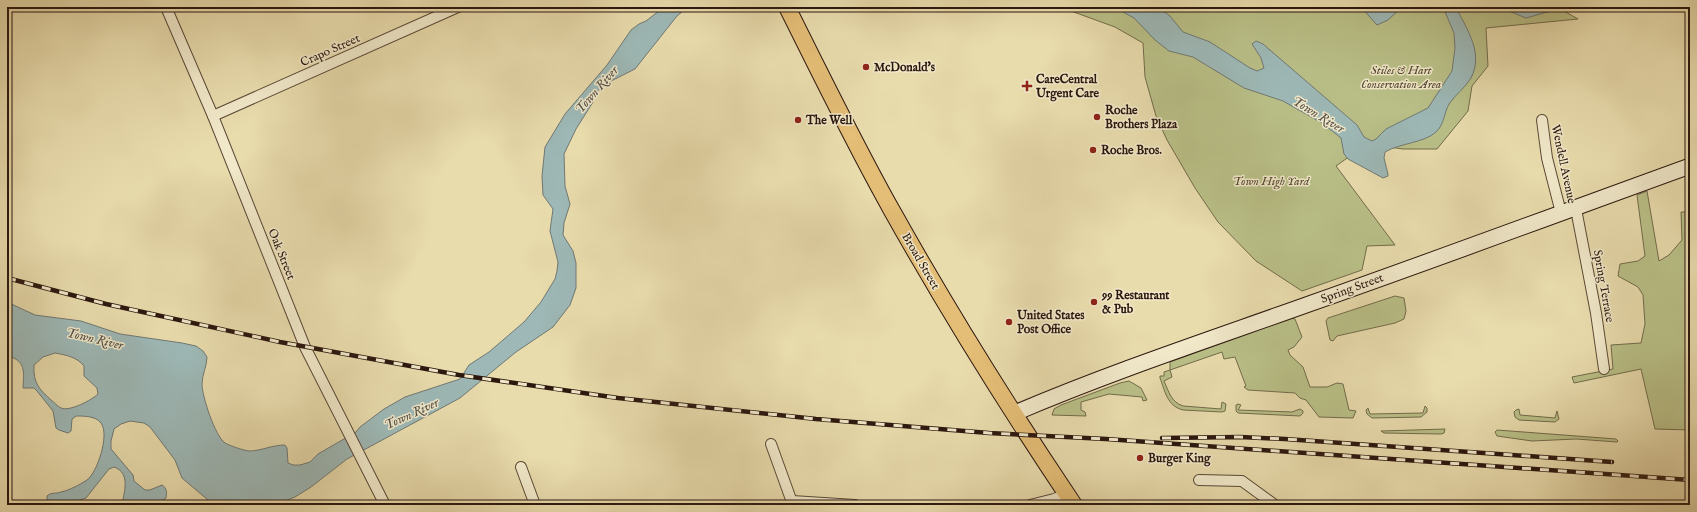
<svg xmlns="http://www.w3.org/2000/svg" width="1697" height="512" viewBox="0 0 1697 512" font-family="'IM FELL English',serif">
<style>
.green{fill:#b9bf87;stroke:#726b4b}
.water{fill:#9db8b6;stroke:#707873;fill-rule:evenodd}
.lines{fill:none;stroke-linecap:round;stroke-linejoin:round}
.street-casing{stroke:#5b4836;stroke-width:12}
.secondary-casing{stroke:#2c170f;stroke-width:17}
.primary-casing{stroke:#2c170f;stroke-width:18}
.street{stroke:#f0e8c9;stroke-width:10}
.secondary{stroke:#f0e8c9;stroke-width:15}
.primary{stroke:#e4be76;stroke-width:16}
.rail-casing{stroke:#2c170f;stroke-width:4.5}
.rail{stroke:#f0e8c9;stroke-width:3;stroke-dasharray:9;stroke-linecap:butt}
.poi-dot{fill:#8f2418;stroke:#f0e8c9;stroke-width:1.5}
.labels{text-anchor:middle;stroke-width:3;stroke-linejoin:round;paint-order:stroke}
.street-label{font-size:12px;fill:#2c170f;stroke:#f0e8c9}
.poi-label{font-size:12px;font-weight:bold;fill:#2c170f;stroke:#f0e8c9;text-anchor:start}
.park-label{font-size:12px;font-style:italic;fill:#564933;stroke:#f0e8c9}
.water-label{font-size:13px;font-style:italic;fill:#544f49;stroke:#f0e8c9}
</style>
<rect width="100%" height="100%" fill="#e8dbac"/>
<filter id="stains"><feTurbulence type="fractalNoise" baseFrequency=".005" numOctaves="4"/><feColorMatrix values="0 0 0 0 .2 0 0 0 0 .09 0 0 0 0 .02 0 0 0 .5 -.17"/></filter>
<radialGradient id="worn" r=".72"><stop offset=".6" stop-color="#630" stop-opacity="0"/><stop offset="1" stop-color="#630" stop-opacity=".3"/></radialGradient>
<g class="green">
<polygon points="1060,7 1557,7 1578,19 1486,28 1488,66 1472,86 1468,111 1437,149 1403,149 1367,144 1336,166 1395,245 1367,246 1362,270 1302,291 1256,261 1218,222 1195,188 1167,140 1156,116 1145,77 1143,43 1115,27"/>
<polygon points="1647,191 1659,261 1669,255 1682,240 1681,212 1690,212 1690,430 1655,429 1641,369 1574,383 1572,377 1613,369 1611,345 1641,343 1645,324 1643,295 1638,287 1618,276 1620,264 1638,261 1645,256 1637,195"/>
<polygon points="1395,296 1404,298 1406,311 1404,319 1395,323 1337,336 1333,341 1330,340 1326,321 1328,318"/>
<path d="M1291,318L1295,319L1302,337L1294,347L1288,350L1290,355L1303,367L1310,387H1327L1337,383L1343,384L1349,410L1356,411L1353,418L1319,417L1306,400L1300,398L1295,393L1248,390L1244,387L1246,386L1235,357L1224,359L1222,352L1170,370L1172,377L1164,381C1169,392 1171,402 1183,406L1221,409L1222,402L1226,404L1225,411L1222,412L1183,410C1167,406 1165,391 1160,378V376H1164V372L1170,370V362Z"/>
<polygon points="1129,381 1141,388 1147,400 1143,401 1142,397 1109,394 1081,402 1081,410 1085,412 1086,416 1052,415 1054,409 1061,405 1120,383"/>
<polygon points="1238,404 1241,405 1238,410 1292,412 1300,409 1303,411 1303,413 1300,416 1238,413 1236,411 1236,405"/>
<polygon points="1425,406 1427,408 1427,412 1421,417 1372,418 1367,414 1366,410 1368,408 1370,414 1423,413"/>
<polygon points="1519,409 1520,415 1555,418 1557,411 1559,419 1555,422 1519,420 1515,417 1514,412 1516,410"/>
<polygon points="1445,429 1444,433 1441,434 1384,433 1381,431"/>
<polygon points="1497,430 1616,439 1618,441 1617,442 1576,439 1532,441 1497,436 1495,432"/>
</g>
<g class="water">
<path d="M664,7H688L677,16L635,69L609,82L591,97L593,102L576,129L564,154L565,186L570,204L564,223L563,235L573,251L576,263V288L570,305L553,327L516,352L460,398L347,459L311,487L295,497L275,505H209L208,500L182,478L175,460L150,427L144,423L130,421L121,424L114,429L111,441V449L133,475L134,481L145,490H150L162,485C167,488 167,493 166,498L156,505H122C124,492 131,473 114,467L109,469L86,498L71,503L49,505L47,503V496C51,492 56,494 61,492C70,490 79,485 87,480C97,473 110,435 101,423C96,416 84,416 76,416L72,419L71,431L68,433L59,430L56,428L53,411L37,391L34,388H23C24,372 26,360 7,356V302L35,315L81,321L120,334L182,343L196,346L203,351L207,357C207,366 202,375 202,384C202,396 215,436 225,443C231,446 242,450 249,451C261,451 272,445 285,445L287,448L288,463L293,465H300L310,462L318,454L356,432L360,427L384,409L405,397L460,379L469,365L489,352L524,322L541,302L555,279L557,271L558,262L550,231L553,209L543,195L542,176L545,147L565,114L607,65L631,30L639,24L646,21ZM55,353C66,355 77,357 84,366V376L97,388L98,394C92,400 69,412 61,408C58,407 54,402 51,400C39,389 33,383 34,365L43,357Z"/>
<path d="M1114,7H1158L1170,16L1183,32L1210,42L1250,68L1257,71L1264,68L1261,58L1252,44L1256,41L1263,44L1357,125L1364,137L1372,141L1376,139L1386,129L1428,108L1452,71L1455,48L1454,33L1443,7H1456C1467,30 1484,53 1471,78C1465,88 1455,95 1449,104C1444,113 1444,125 1436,132C1424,143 1400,143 1385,152L1384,158L1388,174V176L1383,178L1348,159L1344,154L1341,138L1322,123L1283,101L1244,88L1193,57L1169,51L1155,40L1134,18Z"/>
<polygon points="1361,7 1402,7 1388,20 1377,25"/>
<polygon points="1499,7 1565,7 1526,18"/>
</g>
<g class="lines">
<g class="street-casing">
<g id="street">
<polyline points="166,7 213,116 305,347 385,505"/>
<polyline points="213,116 458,7"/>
<polyline points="1542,120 1547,158 1561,213"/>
<polyline points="1576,209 1596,313 1604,369"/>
<polyline points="771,444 793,505"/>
<polyline points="521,467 535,505"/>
<polyline points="1199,480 1242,481 1275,505"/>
<polyline points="792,501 855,505"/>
<polyline points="1030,505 1054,499 1067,494"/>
</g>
</g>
<g class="secondary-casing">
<path id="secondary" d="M1015,413C1111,372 1211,339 1309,304C1437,259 1563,212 1690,166"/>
</g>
<g class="primary-casing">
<path id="primary" d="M787,7C821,75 854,143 891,209C947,309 1010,410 1074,505"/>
</g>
<use href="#street" class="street"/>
<use href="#secondary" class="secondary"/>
<use href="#primary" class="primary"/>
<g class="rail-casing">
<g id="rail">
<polyline points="7,278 106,304 280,342 459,375 618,398 816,419 989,433 1106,439 1690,480"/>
<polyline points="1162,438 1240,437 1285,439 1612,462"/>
</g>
</g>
<use href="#rail" class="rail"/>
</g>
<g class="poi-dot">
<circle cx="866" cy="67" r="4"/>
<path d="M1025 80h4v4h4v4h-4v4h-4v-4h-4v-4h4z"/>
<circle cx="1097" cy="117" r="4"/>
<circle cx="798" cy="120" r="4"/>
<circle cx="1093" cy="150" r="4"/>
<circle cx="1094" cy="302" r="4"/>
<circle cx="1009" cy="322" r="4"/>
<circle cx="1140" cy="458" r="4"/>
</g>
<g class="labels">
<g class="street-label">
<text transform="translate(330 50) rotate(-24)" y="4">Crapo Street</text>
<text transform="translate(1564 164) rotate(78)" y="4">Wendell Avenue</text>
<text transform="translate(282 254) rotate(68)" y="4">Oak Street</text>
<text transform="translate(921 261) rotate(60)" y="4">Broad Street</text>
<text transform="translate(1604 286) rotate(80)" y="4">Spring Terrace</text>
<text transform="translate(1352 288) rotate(-20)" y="4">Spring Street</text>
</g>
<g class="poi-label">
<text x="874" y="71">McDonald's</text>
<text x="1036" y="83">CareCentral<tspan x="1036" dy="14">Urgent Care</tspan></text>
<text x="1105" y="114">Roche<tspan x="1105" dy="14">Brothers Plaza</tspan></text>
<text x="806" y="124">The Well</text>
<text x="1101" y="154">Roche Bros.</text>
<text x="1102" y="299">99 Restaurant<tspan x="1102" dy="14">&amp; Pub</tspan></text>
<text x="1017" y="319">United States<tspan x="1017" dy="14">Post Office</tspan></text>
<text x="1148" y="462">Burger King</text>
</g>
<g class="park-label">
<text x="1401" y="74">Stiles &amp; Hart<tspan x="1401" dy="14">Conservation Area</tspan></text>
<text x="1271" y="185">Town High Yard</text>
</g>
<g class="water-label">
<text transform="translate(596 89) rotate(-49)" y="5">Town River</text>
<text transform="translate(1319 114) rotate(31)" y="5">Town River</text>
<text transform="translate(95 338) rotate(13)" y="5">Town River</text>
<text transform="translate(411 413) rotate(-25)" y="5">Town River</text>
</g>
</g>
<rect width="1697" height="512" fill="none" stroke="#e8dbac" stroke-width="24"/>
<rect x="8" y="8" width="1681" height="496" fill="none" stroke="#2c170f" stroke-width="2"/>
<rect x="12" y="12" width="1673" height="488" fill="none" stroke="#2c170f"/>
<rect width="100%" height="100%" filter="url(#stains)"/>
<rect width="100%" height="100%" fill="url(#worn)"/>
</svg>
